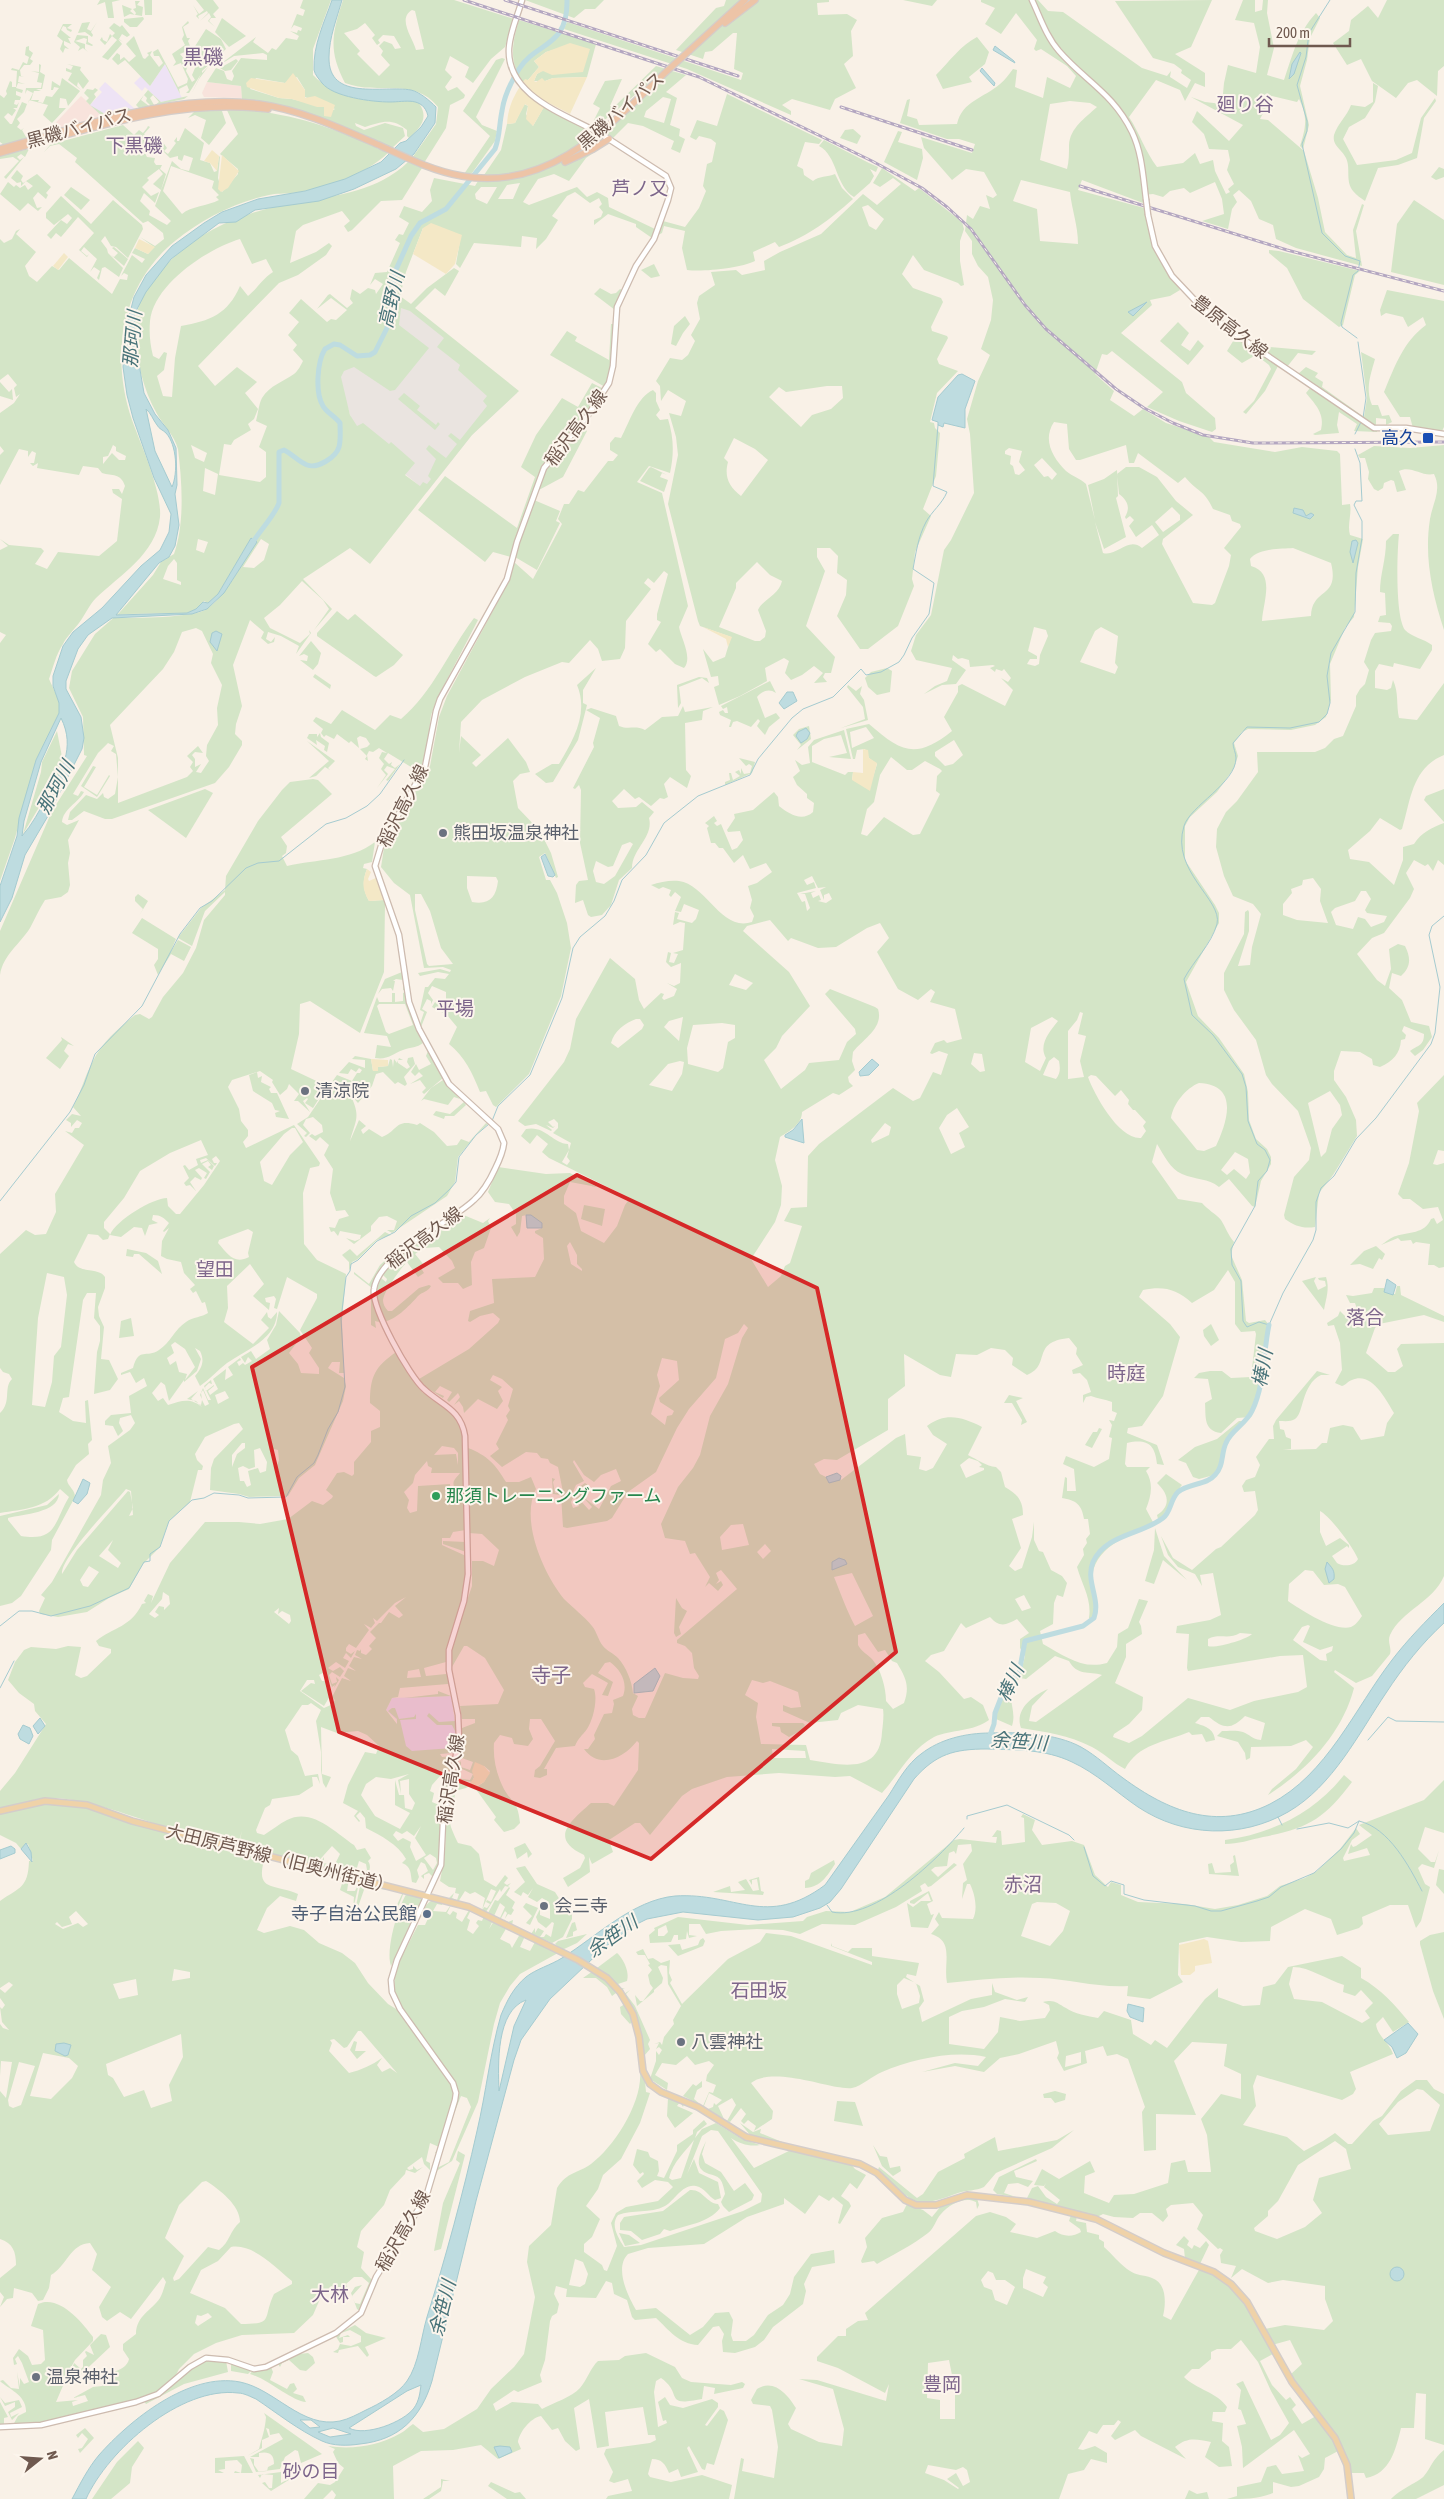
<svg xmlns="http://www.w3.org/2000/svg" width="1444" height="2499" viewBox="0 0 1444 2499" font-family="'Asap Condensed','Noto Sans JP',sans-serif">
<style>
.commercial{fill:#f8e3dc}
.industrial{fill:#eae4e0}
.education{fill:#eee3f5}
.green{fill:#d4e5c7;fill-rule:evenodd}
.sand{fill:#f4e8c6}
.water{fill:#bedce0;stroke:#a5cbd0;fill-rule:evenodd}
.lines{fill:none;stroke-linecap:round;stroke-linejoin:round}
.stream{stroke:#a5cbd0;stroke-width:1}
.river{stroke:#bedce0;stroke-width:5}
.secondary-casing{stroke:#cdbbaf;stroke-width:7}
.primary-casing{stroke:#d4cdca;stroke-width:8}
.trunk-casing{stroke:#d4cdca;stroke-width:8}
.secondary{stroke:#fff;stroke-width:4.5}
.primary{stroke:#efd2a8;stroke-width:5}
.trunk{stroke:#edc4a7;stroke-width:5.5}
.rail-casing{stroke:#b4a7c1;stroke-width:3}
.rail{stroke:#fcf5ec;stroke-width:1;stroke-dasharray:4;stroke-linecap:butt}
.secondary-bridge-casing{stroke:#cdbbaf;stroke-width:7;stroke-linecap:butt}
.trunk-bridge-casing{stroke:#d4cdca;stroke-width:8;stroke-linecap:butt}
.secondary-bridge{stroke:#fff;stroke-width:4.5}
.trunk-bridge{stroke:#edc4a7;stroke-width:5.5}
.marked{fill:#d62828;fill-opacity:0.2;stroke:#d62828;stroke-width:4;stroke-linejoin:round}
.transit-dot{fill:#1a4fb4;stroke:#fcf5ec;stroke-width:2}
.worship-dot{fill:#6b7280;stroke:#fcf5ec;stroke-width:2}
.leisure-dot{fill:#2e9e5b;stroke:#fcf5ec;stroke-width:2}
.service-dot{fill:#5c6f8a;stroke:#fcf5ec;stroke-width:2}
.labels{text-anchor:middle;stroke-width:4;stroke-linejoin:round;paint-order:stroke}
.street-label{font-size:18px;fill:#6f594f;stroke:#fcf5ec}
.transit-label{font-size:18px;fill:#164399;stroke:#fcf5ec;text-anchor:end}
.worship-label{font-size:18px;fill:#5b616d;stroke:#fcf5ec;text-anchor:start}
.leisure-label{font-size:18px;fill:#27864d;stroke:#fcf5ec;text-anchor:start}
.service-label{font-size:18px;fill:#4e5e75;stroke:#fcf5ec;text-anchor:end}
.neighbourhood-label{font-size:19px;fill:#7d668b;stroke:#fcf5ec}
.water-label{font-size:19px;font-style:italic;fill:#487379;stroke:#fcf5ec}
.quarter-label{font-size:20px;fill:#7d668b;stroke:#fcf5ec}
</style>
<rect width="100%" height="100%" fill="#f9f1e7"/>
<g class="commercial">
<polygon points="207,82 241,86 242,98 204,97 202,93"/>
<polygon points="81,96 104,118 49,133 48,131"/>
</g>
<polygon class="industrial" points="401,307 413,311 517,393 472,435 427,492 356,434 340,382 340,371 395,328"/>
<g class="education">
<polygon points="165,64 182,98 161,102 145,87 142,91 134,83 141,76 150,86"/>
<polygon points="105,82 136,110 104,118 90,105 102,92 99,89"/>
<polygon points="451,1696 456,1729 455,1753 411,1755 402,1747 396,1719 386,1710 392,1698"/>
</g>
<g class="green">
<polygon points="100,0 120,0 112,2 114,18 108,18 105,2 97,5"/>
<polygon points="144,0 152,0 152,15 145,15"/>
<polygon points="196,0 213,0 219,8 213,14 216,18 211,18 209,21 215,27 208,21 211,17 209,13 200,21 208,13 207,11 198,16 199,19 196,16 198,14 193,5 199,14 204,10"/>
<path d="M303,0H331L313,49V75C335,97 357,100 388,102C400,102 408,98 419,103C429,118 421,127 409,138L407,136V130C392,117 381,122 365,127L355,123L356,126L364,130L385,123L403,128L405,136L391,149L264,102L242,99L241,86L207,82L216,68L224,71L227,79L232,81L234,76L232,71L241,58L267,60V55L263,53L234,56L218,66L256,37L253,42L268,53L272,48L276,50L286,38L297,40L299,36L290,31L297,33L298,30L301,31L302,28L294,25L291,29L297,14L303,16L305,10L300,8ZM297,77L305,90V97L335,109L324,115V107L292,99L279,98L250,89L256,78L285,83Z"/>
<path d="M343,0H454L514,19L505,47L491,59L473,83L465,77L469,67L450,56L445,70L452,77L445,87L448,91L457,87L465,95L464,98L450,105L446,128L424,163L412,158L436,124L438,107C413,76 380,96 345,83C328,50 332,34 343,0ZM412,10L415,11L424,49L416,50C413,38 397,19 412,10ZM365,23L375,35L372,38L377,45L380,43L378,40L383,35L394,36L401,48L395,49L392,44L384,41L379,46L383,51L381,55L390,65L379,76L357,54L360,51L344,33L357,29Z"/>
<polygon points="525,0 604,0 595,9 585,9 574,18"/>
<polygon points="726,0 829,0 829,2 817,3 818,15 847,14 857,20 851,31 853,56 844,64 856,88 835,99 830,110 792,99 782,105 791,111 791,115 687,69 564,29 567,22 741,80 743,73 734,69 737,33 733,33 712,51 705,52 703,59 676,50 716,8 724,6"/>
<polygon points="903,0 937,0 932,6"/>
<path d="M981,0H1038L1048,11L1063,12L1142,68L1167,76L1171,71L1170,77L1187,88L1191,80L1181,73L1182,70L1174,64L1153,58L1115,1L1212,0L1191,47L1175,54L1205,73V87L1195,83L1185,101L1180,90L1156,80L1129,117C1140,134 1145,151 1157,167L1183,163L1195,153L1200,164L1213,160L1215,171L1226,194L1230,192L1228,189L1234,184L1227,170L1230,160L1228,150L1209,149L1204,134L1192,122L1197,111L1229,141L1243,125L1191,97L1205,102L1222,104L1224,83L1228,65L1256,73L1260,47L1254,23L1235,20L1243,0H1255V12L1262,10L1263,0H1268L1267,13L1274,48L1267,75L1284,80C1293,54 1297,34 1316,13L1320,18L1310,38L1307,60L1300,86L1309,125L1303,149L1300,146C1306,127 1308,117 1299,99L1297,102L1272,96L1260,119L1268,120L1304,151L1318,198L1325,232L1347,255L1356,258L1353,230L1362,204L1364,205L1356,231L1362,266L1296,248L1276,239L1273,225L1259,219L1251,201L1239,190L1233,195L1237,202L1232,209L1228,229L1202,221L1224,214L1222,199L1215,182L1190,193L1184,188L1170,191L1163,197L1153,194L1143,195V203L1082,180L1078,190L1144,208L1153,246L1180,290L1170,296L1150,300L1152,305L1121,333L1182,382L1186,393L1215,418L1216,429L1212,432L1179,421L1147,407L1163,392L1112,351L1107,355L1102,354L1095,374L1114,391L1110,400L1134,416L1143,409L1166,423L1209,437L1214,442L1275,452L1302,447L1337,451L1340,454L1342,505L1350,504C1352,514 1347,525 1350,535L1363,539L1358,567L1354,617L1345,628L1330,664L1331,700L1326,717L1315,725L1291,730L1248,729L1242,732L1234,743L1238,756L1234,768L1217,792L1190,817L1185,826V860L1215,905L1219,913V923L1186,982L1198,1016L1219,1038L1244,1074L1248,1092L1249,1120L1256,1139L1267,1149L1271,1157V1164L1261,1181L1255,1207L1252,1206L1229,1179L1219,1187C1208,1178 1196,1180 1182,1174C1170,1169 1164,1155 1157,1144L1152,1162L1178,1199L1202,1203C1208,1210 1216,1214 1221,1220C1225,1226 1228,1235 1234,1242L1231,1255L1242,1280L1246,1321L1249,1323L1265,1320L1269,1325L1262,1385L1251,1417L1237,1418L1221,1433C1203,1431 1206,1416 1205,1403L1212,1399L1208,1379L1194,1378L1199,1373L1210,1371H1222L1231,1378L1251,1377L1256,1334L1255,1331L1241,1332L1235,1324V1282L1228,1270L1214,1290L1192,1303C1176,1289 1164,1286 1143,1290L1139,1297L1170,1324L1180,1337L1163,1396L1142,1426L1128,1428L1127,1433L1157,1445L1164,1465L1157,1464C1155,1443 1146,1439 1127,1443L1125,1464L1127,1467H1150L1146,1471C1154,1484 1151,1496 1146,1509L1154,1524C1128,1536 1092,1547 1092,1581C1092,1595 1097,1606 1092,1620L1089,1618C1092,1599 1082,1585 1077,1567L1084,1555L1083,1549L1087,1543L1086,1539L1090,1534L1088,1519H1084C1082,1505 1076,1500 1062,1498L1065,1477L1067,1478V1491H1076L1074,1469L1063,1464L1066,1456L1094,1467L1109,1459L1112,1438L1109,1437L1112,1425L1109,1420L1114,1421L1117,1413L1112,1411V1402C1105,1399 1098,1399 1091,1396L1086,1397L1083,1403V1395L1091,1392L1087,1380L1080,1373L1073,1374L1072,1370L1083,1365L1076,1354L1077,1348L1069,1338C1030,1342 1052,1365 1027,1375L1012,1365L1013,1358L1005,1350L991,1348L977,1355L956,1354L951,1377L940,1375L904,1354L905,1386L888,1399V1430L837,1460L824,1459L814,1464L820,1474L826,1477L828,1481L841,1480L896,1438L905,1434L907,1455L921,1457L919,1469L926,1471L933,1468L947,1444L933,1435L927,1426C946,1412 962,1417 982,1427L968,1455C978,1460 986,1466 996,1467L1001,1472L1005,1487C1017,1494 1023,1500 1023,1515L1012,1519L1021,1548L1009,1566L1015,1571L1022,1568L1032,1537L1034,1522V1540L1039,1551L1043,1552L1051,1570L1062,1576L1067,1583L1063,1597L1057,1595L1054,1603L1053,1624L1040,1631L1043,1644C1065,1656 1082,1670 1107,1663L1117,1647L1118,1634L1128,1628L1139,1599L1148,1601L1139,1622L1141,1626L1142,1634L1126,1644V1657L1115,1683L1143,1697L1142,1710L1129,1724L1114,1734L1113,1737L1129,1743L1142,1736L1188,1698L1230,1710L1254,1701L1298,1692L1307,1687L1303,1655L1280,1656L1188,1671L1187,1668L1189,1634L1176,1633L1177,1626L1210,1620L1221,1615L1213,1573L1200,1575L1202,1586L1195,1574L1178,1567L1168,1555L1161,1536L1173,1558L1192,1570L1216,1549L1221,1547L1255,1515L1258,1510L1255,1491L1244,1492L1242,1486L1246,1480L1255,1477L1260,1465L1256,1457L1269,1439H1274L1273,1426L1276,1420L1317,1371L1330,1375H1321C1301,1385 1304,1414 1295,1419C1291,1422 1284,1421 1279,1421L1280,1429L1284,1430L1286,1437L1291,1439V1449L1283,1450L1316,1449L1322,1443H1327L1330,1428L1343,1425L1353,1427L1361,1440L1384,1436L1387,1423L1394,1413C1386,1400 1372,1371 1352,1380C1348,1381 1346,1385 1342,1386L1335,1383L1342,1370L1340,1343L1334,1325L1328,1326L1327,1323L1338,1316L1340,1311L1346,1317L1357,1309L1355,1303H1350L1346,1295L1353,1296L1372,1293L1374,1288H1384L1387,1293L1395,1294L1397,1286H1400L1401,1295L1444,1316V1322L1424,1315L1379,1324L1375,1328L1366,1353L1388,1372H1395L1403,1366L1397,1349L1401,1344L1444,1343V1576C1433,1602 1402,1610 1390,1635C1387,1642 1392,1648 1390,1654L1372,1676L1356,1683L1335,1670L1334,1672L1354,1688C1342,1734 1307,1770 1268,1795L1272,1789L1296,1769L1313,1747L1306,1740L1291,1746L1251,1747L1250,1758L1246,1760L1245,1753L1238,1742L1217,1736L1222,1731C1228,1731 1237,1730 1243,1732C1251,1735 1251,1739 1261,1740L1265,1723L1245,1716C1231,1730 1224,1729 1209,1717H1201L1195,1723C1204,1726 1214,1728 1215,1740L1206,1742L1202,1734L1192,1735L1189,1732C1165,1742 1138,1744 1125,1769C1113,1763 1104,1753 1092,1747C1069,1735 1045,1732 1021,1728C1014,1709 1034,1695 1048,1689L1032,1706L1029,1721L1036,1722L1102,1675C1089,1671 1077,1676 1069,1661L1055,1656L1026,1679L1020,1678C1002,1697 1018,1707 1012,1726L996,1719L997,1711L1007,1685L1021,1672L1025,1656L1020,1648V1639L1029,1633L1017,1619C1006,1625 1000,1628 990,1617L966,1628L961,1623L944,1651L931,1655L925,1661L939,1672L964,1699L971,1697L983,1705L989,1720C973,1732 952,1729 934,1737C911,1749 899,1774 882,1793L850,1776L835,1777L779,1773L727,1777L692,1789L682,1796L650,1835L640,1823H635L609,1840L613,1852L592,1864L589,1857L590,1872L568,1887L563,1878L580,1868L585,1858L584,1855C548,1838 571,1821 591,1803H608L614,1806L638,1770L639,1743L637,1741C624,1758 599,1770 584,1749H588L595,1739L594,1735L604,1714L612,1713L614,1704L613,1700L623,1696C628,1683 621,1670 610,1662L605,1663L598,1673L613,1682L608,1696L602,1695L608,1683L592,1674L583,1683L585,1687L594,1689C598,1700 593,1720 587,1729C582,1736 578,1738 575,1746L556,1748L544,1769H547V1775L540,1778L534,1777L535,1770L540,1766L555,1741L541,1719H530L529,1729L533,1739L528,1746L514,1744L512,1738L500,1735L494,1743C493,1758 496,1772 502,1785C510,1803 518,1799 520,1823L514,1829L504,1832L494,1820L496,1817L475,1788L484,1782L490,1771L484,1766L475,1775L472,1782L455,1779L457,1767L461,1761V1767L470,1770L473,1762L459,1757L462,1728L475,1723V1719H462L460,1706L498,1704L504,1690L485,1658L467,1646H464L452,1667V1645L472,1586V1561H483L494,1566L499,1550L482,1534L469,1533L468,1448C487,1455 496,1465 506,1482H519L531,1477L536,1489C520,1520 543,1573 564,1599C573,1608 584,1616 592,1626C597,1632 598,1640 603,1646C607,1651 613,1653 618,1658C626,1667 632,1681 633,1693L638,1696L632,1709L633,1715L639,1718H645L665,1673L683,1678L698,1679L699,1676L694,1668L692,1653L685,1646L677,1643V1640L737,1589L721,1570L716,1573L719,1580L716,1584L721,1581L723,1585L718,1591L709,1583L705,1587L710,1577L695,1553L690,1554L685,1541L665,1538L661,1524L678,1487L693,1468L700,1455L710,1416L728,1384L742,1338L748,1328L744,1324L738,1333L725,1339L716,1378L689,1409L677,1428L656,1472L628,1492L612,1518L607,1521L567,1528L563,1527L561,1495L553,1494L552,1478L555,1479L553,1482L555,1493L563,1492L558,1467L550,1463L548,1459L541,1458L537,1453L526,1452L502,1467L490,1456L499,1449L496,1444L508,1420L506,1416L510,1410L508,1406L513,1389L502,1379L493,1375L490,1380L502,1387L498,1391L503,1401L497,1409L478,1399L464,1413L463,1407L459,1401L454,1405L460,1397L458,1393L449,1402L447,1400L452,1392L440,1386L435,1392L444,1396L443,1398L424,1386L419,1379L469,1349L498,1323L500,1319L493,1313L480,1316L470,1322L468,1321L470,1311L494,1303L492,1279L535,1277L544,1259L543,1238L535,1233V1231L542,1228L527,1215L522,1216L520,1232L517,1237L511,1227L516,1224V1214L509,1204L495,1202L488,1192L498,1167L546,1174L570,1173L597,1187L570,1182L564,1196V1204L576,1213L581,1231L604,1243L617,1226L625,1205L630,1198L549,1158L542,1152L548,1144L537,1135L530,1144L521,1136L526,1129C545,1125 552,1143 568,1144L569,1150L562,1162L567,1165L570,1161L567,1157L571,1143L553,1133L558,1128V1123L554,1119L548,1122L553,1127L555,1126L553,1128L546,1125L552,1130L551,1131L536,1124L525,1126L518,1121L564,1062L570,1049L576,1019L610,958L635,979L639,1000L644,1009L661,993L664,994L662,998L664,1000L674,996L677,989L667,983L674,986L680,983L681,963L671,967L666,962L668,952L671,953L669,962L674,963L678,954L673,953L683,950L685,923L680,922L673,925L675,912L679,913L677,919L692,923L696,919L699,910L684,904L681,912L675,911L681,897L675,892L671,897L669,895L671,890L663,887L659,889L651,885C660,882 670,880 679,881C707,885 721,932 752,922L754,916L750,908L752,900L748,886L757,883L772,872L766,863L750,869L743,855L734,863L723,848H719L715,843H711L707,828L709,826L705,823L714,816L717,821L714,823L717,826L721,824L732,850L737,848L743,840L740,831L728,832L727,830L735,818L734,814L753,810L774,792L778,797L779,806C789,814 802,822 813,812L814,803L807,798V794L797,785L793,777L800,771L795,760L802,765L810,763L808,747L814,740L844,730L851,759L829,757L847,753L841,735L824,739L812,746V762L845,775L848,772H853L852,780L873,777L877,764L869,758L865,749L857,750L855,759H853L846,729L869,724C901,752 916,760 952,731L944,717L958,692V686L962,684L1005,706L1013,690L1001,678L1008,682L1011,678L1004,669L1002,671L996,669L995,672L990,668L995,666L993,665L970,667L969,660L962,658L958,659L953,655L952,660L966,670L956,684L942,685L924,694L935,686L947,681L952,668L916,660L911,651L916,635L931,615L944,550L951,540L974,493L970,434L967,419L978,381L990,355L981,349L991,320L993,300L988,277L978,266L972,254V241L965,231L967,215L973,219L980,206L990,209L986,195L993,198L997,195L984,172L966,169L952,180L924,148L921,137L972,153L975,144L959,139H947L900,123L907,100L910,99L907,116L917,119L919,125L957,124C962,101 984,98 1000,84C1005,80 1009,74 1013,69L1017,70L1015,87L1043,98L1047,77L1070,88L1076,76L1067,66L1041,49L1036,51L1034,49L1037,40L1016,13L1001,34L985,24L995,8L981,2ZM1070,101L1090,103L1097,107C1085,118 1070,128 1069,145C1069,154 1069,161 1067,169L1040,160L1050,104ZM1021,180L1070,192C1072,211 1078,225 1078,244L1040,241L1037,209L1013,201ZM1054,422L1067,424L1069,449L1076,460H1080L1126,445L1129,463H1134L1138,453L1178,483L1185,477C1197,492 1204,489 1213,509L1230,515L1232,521L1240,524L1241,527L1224,548L1231,555L1229,566L1215,603L1212,605L1193,603L1162,544L1163,539L1193,515L1176,501L1157,477L1139,467H1126L1117,474L1119,494C1127,500 1131,507 1125,517L1126,519L1130,516L1134,520L1129,526L1136,537L1152,525L1159,535L1142,548C1128,536 1117,557 1103,553L1095,522L1104,549L1126,537L1116,498L1118,496L1117,470L1104,479L1088,485L1095,520L1086,484C1081,479 1072,476 1066,471C1053,458 1042,440 1054,422ZM1009,448L1022,451L1019,462L1025,470L1019,475L1015,474L1013,466L1010,464L1011,456L1005,454V451ZM1042,458L1057,474L1052,480L1048,476L1044,477L1034,465ZM1172,507L1180,515V520L1163,532L1155,522ZM1293,548L1331,563C1340,599 1312,587 1311,616L1262,621C1263,602 1276,573 1251,566L1250,559C1258,548 1281,549 1293,548ZM1034,627L1046,630L1048,636L1040,655L1039,664L1035,666L1027,664L1030,659H1037V656L1028,651ZM1101,627L1118,636L1115,663L1118,667L1115,674L1080,662L1095,631ZM866,727L874,738L852,748L850,732ZM954,740L963,755L953,764L945,766L935,756V752ZM891,757L907,770H912L925,761L940,769L942,771L937,776L936,791L940,794L920,834L913,835L884,817L867,836L861,834L867,809L874,802L880,775ZM812,876L818,888L826,887L820,890L824,900V895L829,893L832,899L826,903L818,901L821,900L819,895L813,898L811,893L816,891L800,894H805L810,908L807,911L805,901L802,902L797,893L816,888L814,882L807,885L804,880ZM770,920L788,941L791,938L818,948L836,947L867,928L880,923L889,938L877,952L898,989L918,1000L931,989L935,992L930,1002L955,1009L962,1039L947,1043L944,1040L935,1043L930,1053L932,1054L939,1051L948,1054L941,1075L933,1072L920,1098L913,1101L893,1088L819,1144L808,1156L807,1207L791,1208L784,1221L802,1226L790,1263L785,1266L781,1276L768,1287L751,1259L775,1222L781,1205L782,1186L775,1160L780,1137C790,1131 802,1124 802,1112L833,1093L839,1095L853,1086L849,1082L848,1077L855,1070L852,1061L853,1052C863,1039 884,1028 878,1009L875,1007L830,989L825,994L855,1029L856,1034L847,1042L839,1060L809,1063L805,1070L781,1089L764,1060L776,1048L782,1036L810,1006L789,972L743,931L747,926ZM735,974L753,983L746,990L729,985ZM1080,1012L1083,1013L1078,1034L1086,1036L1080,1061L1084,1077L1068,1079V1031L1077,1020ZM683,1017L679,1041L664,1027L669,1021ZM1052,1017L1058,1021C1050,1031 1038,1045 1046,1058L1040,1071L1025,1062L1031,1028ZM636,1019H640L644,1025L642,1029L618,1048L611,1043C614,1031 625,1023 636,1019ZM722,1023L735,1025V1038L728,1042L723,1068L718,1072L688,1064L687,1048L693,1025ZM974,1053L982,1054L985,1071L980,1072L971,1064ZM1054,1057L1059,1061C1060,1067 1061,1073 1056,1079L1043,1075L1049,1061ZM680,1061L684,1062L682,1074L672,1091L649,1085L668,1064ZM1091,1075L1096,1076L1115,1096L1121,1090L1129,1100L1128,1104L1133,1110H1135L1146,1122L1143,1126L1146,1131L1141,1138C1119,1140 1094,1094 1088,1077ZM1199,1083C1240,1085 1227,1122 1216,1146L1204,1151L1197,1150L1171,1118C1173,1104 1186,1088 1199,1083ZM957,1108L969,1127L959,1133L965,1147L951,1154L939,1128L947,1115ZM885,1123L891,1127L889,1135L872,1143L871,1140ZM1235,1152L1248,1159L1250,1173L1246,1179L1234,1169L1227,1175L1221,1170ZM570,1242L577,1255V1264L582,1269V1271L571,1264L567,1246ZM662,1358L677,1361L679,1380L659,1398L660,1402L674,1411L672,1415L667,1416L665,1425L651,1414L660,1386L657,1375ZM969,1458L978,1461L982,1465L979,1467L984,1468V1470L966,1478L960,1465ZM574,1460L584,1475L594,1482L601,1475L616,1469L621,1481L611,1486L599,1509L583,1497L592,1507L589,1510L580,1500L585,1485H588L585,1483L579,1487L575,1496L579,1506L573,1508L571,1502L574,1496L572,1494L576,1485L584,1481L573,1462ZM1320,1511C1331,1517 1353,1547 1358,1559C1355,1566 1343,1567 1337,1563L1332,1556L1347,1546L1349,1548V1545L1340,1538L1326,1546L1320,1532ZM743,1524L749,1545L722,1550L720,1537L731,1525ZM765,1544L771,1551L763,1559L757,1552ZM1305,1570L1313,1571L1324,1585L1338,1584L1345,1587L1362,1616C1359,1620 1356,1625 1351,1627C1335,1632 1301,1610 1288,1601L1289,1584ZM852,1573L873,1616L855,1626C846,1609 841,1594 834,1577ZM1024,1595L1031,1608L1022,1611L1015,1599ZM1308,1625L1310,1626L1303,1642L1320,1650L1333,1646L1332,1651L1326,1654L1327,1661L1320,1660L1293,1640L1302,1627ZM865,1633L878,1652L885,1650L892,1661L897,1663C906,1678 910,1686 904,1703L893,1709L886,1701C886,1688 881,1669 872,1659C867,1654 861,1651 858,1645V1635ZM1240,1633L1252,1634C1248,1639 1215,1649 1208,1646V1639C1219,1633 1229,1640 1240,1633ZM752,1680L763,1683L770,1681L798,1692L801,1707L791,1708L783,1705V1711L810,1723L838,1720L841,1713L858,1705L883,1709C884,1715 883,1724 882,1732C880,1775 841,1765 810,1760L806,1745L761,1744L756,1717L758,1703L745,1695ZM772,1749L805,1751L806,1758H773ZM460,1768L473,1774L470,1780L455,1778L457,1769Z"/>
<polygon points="1387,0 1444,0 1444,66 1438,71 1437,96 1417,80 1408,83 1396,98 1372,81 1361,59 1347,65 1333,43 1349,31 1351,20 1368,6 1378,18"/>
<polygon points="135,1 140,1 137,5 143,7 142,16 130,14 124,17 122,5 132,9 130,11 135,15 136,13 133,9 136,8"/>
<polygon points="143,17 144,19 137,27 130,27 124,22 124,19"/>
<polygon points="222,18 246,36 229,47 215,32"/>
<path d="M519,20L596,44L587,77L553,78L545,81H534L537,74L543,70L557,49L546,52L534,61L539,67L528,80L522,82C509,61 512,43 519,20Z"/>
<path d="M188,21L189,23L183,27L187,38H190L188,41L192,51L206,29L221,39L226,49L202,71V73L208,67L199,79L192,93L201,74L189,93H186L189,90L187,85L179,89L180,94L165,64L150,86L125,60L118,65L112,59L117,53L120,55V60L124,57L129,62L136,56L126,44L134,36L143,58L145,59L149,55L147,53L152,51L150,55L159,67L163,63L159,56H154L153,52L158,49L178,87L187,83L188,79L181,63L173,66L176,62L172,54L185,45L182,39L184,35L182,27ZM188,47L195,68L192,75L195,80L192,82L186,71L188,64L180,54L187,51L185,48Z"/>
<polygon points="90,22 87,29 91,31 97,22 91,32 93,35 92,37 85,32 78,33 82,23"/>
<polygon points="114,23 120,27 122,25 130,35 127,37 122,34 119,39 123,42 118,39 122,44 108,60 102,57 117,40 112,36 105,45 100,40 102,37 103,40 107,42 110,34 112,36 115,33 109,28"/>
<polygon points="63,24 72,24 67,28 72,30 71,32 67,30 66,27 63,26 61,30 71,38 68,38 71,44 64,41 64,45 69,49 65,48 63,53 60,49 63,41 57,36"/>
<polygon points="77,35 88,36 88,42 93,45 92,46 86,44 87,39 84,38 75,41 85,44 85,49 88,52 83,48 78,51 80,47 74,42"/>
<path d="M977,37L989,52L985,64L969,77L972,82L943,89L936,75C949,62 961,45 977,37Z"/>
<polygon points="29,46 29,50 33,53 30,59 33,61 30,65 24,65 20,70 21,76 24,77 19,76 18,82 25,84 18,83 16,88 23,90 22,93 16,91 16,95 21,97 20,100 15,100 14,104 17,105 19,102 17,108 13,108 16,110 12,116 8,113 4,117 10,124 12,124 22,102 27,104 24,112 17,119 20,123 17,127 21,130 24,128 22,130 26,137 35,135 4,145 0,142 0,95 4,98 7,94 6,91 10,81 12,82 12,87 16,87 17,71 11,70 12,68 19,70 23,62 27,64 29,57 25,55 26,47"/>
<polygon points="502,58 505,59 476,117 482,125 497,131 495,141 472,173 464,174 490,136 463,111 496,60"/>
<polygon points="236,59 238,61 231,70 225,71 220,68"/>
<polygon points="39,64 41,65 40,72 45,75 42,89 36,89 41,91 34,91 31,100 39,100 38,102 43,103 46,96 52,97 59,88 54,87 53,90 51,90 52,81 60,86 62,78 80,91 68,106 66,99 60,98 59,108 66,108 52,123 43,115 48,105 29,100 28,103 33,93 27,90 25,94 26,88 41,88 42,83 37,82 39,73 31,71 39,72"/>
<polygon points="67,64 81,67 80,70 89,81 83,89 78,82 77,86 81,90 68,80 72,73 66,71 66,68 71,70 73,66"/>
<polygon points="656,66 666,69 595,128 591,126 600,108 593,104 605,81 622,79 610,106 613,108"/>
<path d="M672,71L686,75L666,92L677,98L670,125L680,129L679,136L685,139L680,153L671,149L674,141L643,126L628,123L609,142L586,158L569,181L554,174L538,179L523,202L529,205L577,187L587,197L597,192L608,198L609,207L655,229L663,221L685,227L699,208L706,191L703,186L707,164L712,162L716,143L711,139L699,136L696,140L690,137L697,120L717,126L727,94L822,140L819,144L805,142L797,166L803,169L804,175L813,181C818,176 828,177 835,174L842,188L853,199C828,221 810,235 779,247L775,242L753,252L755,261C741,268 704,272 687,270L682,248L685,231L664,226L662,233L652,238L636,227V224L608,214L594,225V220L601,217L603,212L599,207L602,204L599,198L590,203L575,192L567,196L552,216L558,220L546,239L536,249L537,238L522,236L521,247L474,243L460,268L456,264L461,235L423,228L406,272L400,296L411,304L427,288L454,268L459,271L445,296L435,288L415,308L519,391L472,435L370,564L350,548L303,579L332,609L314,630L329,609L323,600L302,581L280,605L264,618L270,628L300,643L310,634L309,630L311,633L296,654L299,646L281,636L268,632L266,639L271,642L275,637L274,642L268,644L261,638L264,632L250,620L233,665L242,706L236,724L235,734L242,741V745L229,767L215,783L112,819H105L84,811L72,820H68L70,812L86,795L97,799L103,793L104,797L108,799L115,794L118,777L116,754L111,751L114,746L108,743L98,753L73,794L78,796L81,791L84,792C78,803 63,809 62,822L67,825L79,820L68,840L70,853L68,863L70,885L68,892L61,897L45,900C39,909 35,919 30,928C20,944 3,955 0,975V931L52,811L87,756L84,755L83,717L69,688L72,671L95,634L119,613L153,575L161,562L174,554C185,523 182,482 178,449C174,435 164,426 157,414C143,389 137,362 135,334C133,312 144,291 157,275C191,232 247,210 299,202C339,195 378,191 408,162L422,168L402,200L381,201L352,230L348,232L344,226L350,221L342,211L303,225L296,231L290,263L316,252L329,243L332,246L326,255L298,275L279,283L198,366L215,386L237,367L257,382L245,393L258,409L254,419L248,424L251,430L234,440L231,445L224,444L219,475L260,482L266,477V452L259,447L267,426L256,421C258,414 259,403 262,398C270,385 283,382 294,374C298,371 301,365 303,361L293,350L297,345L288,335L299,322L289,313L301,299L327,322L331,319L336,320L347,310L331,298L317,309L328,295L330,294L347,308L353,303L350,299L352,289L360,294L368,288L375,290L376,294L383,284L375,279L370,285L375,273L387,272L400,243L395,240L399,234L403,235L409,223L399,217L404,206L422,212L432,201L430,190L434,178L475,186L478,181C566,182 612,124 672,71ZM663,97L671,99L664,123L644,117L646,111ZM520,183L513,199H498L507,185ZM481,187H497L487,204L476,199L475,194ZM240,239L252,264L266,259L273,272C261,280 258,288 248,296L240,286C228,314 210,321 181,326L175,358L172,397L163,396L157,376L164,370L167,353L164,352L159,359L153,356C150,344 149,333 150,321C154,284 207,249 240,239ZM401,308L410,311L444,338L437,347L460,365L458,370L487,396L483,401L487,406L460,440L451,433L448,436L457,444L446,458L429,445L426,449L436,459L428,476L431,479L427,484L423,482L420,486L405,475L415,463L391,442L389,444L363,423L357,426L350,415L341,377L344,371L354,367L390,391L395,390L429,348L399,325ZM191,445L207,453L204,462L195,458ZM205,468L218,474L215,495L203,491ZM251,538L252,547C240,568 226,595 207,609C194,618 133,618 115,618L118,615L127,614L187,613L196,609L204,601L208,603L218,594ZM198,539L208,542L204,553L196,550ZM261,539L269,544L264,560L254,568L243,567ZM174,559L177,563V580L181,582V585L163,579L168,566ZM196,628L202,631L213,654L211,663L222,685L217,708L218,725L207,745L206,756L209,761L201,773L196,772L201,764L195,767V759L192,755L195,752L203,753L198,746L187,756L193,762L190,767L193,771L187,777L118,803V758L110,725L163,669L174,652L182,632Z"/>
<path d="M1373,83L1378,86L1375,102L1365,118L1349,127L1343,139L1357,165L1396,160L1412,153L1421,118L1435,98L1436,101L1424,118L1417,158L1398,165L1378,168L1365,201C1361,198 1356,195 1353,191C1345,181 1351,168 1346,158C1342,149 1332,146 1334,135C1338,123 1347,116 1351,105L1365,107L1373,102Z"/>
<polygon points="95,88 98,90 94,94 96,97 90,105 81,96 86,101 89,98 84,93 87,89 93,90"/>
<polygon points="148,90 161,102 188,96 184,99 155,105 159,102 153,95 150,98 154,105 151,106 146,101 147,98 144,95 141,100 149,106 140,109 136,105"/>
<path d="M524,104L528,106L526,114L533,126L545,105L589,128L578,134L577,138L580,143C553,162 518,180 484,175L501,150L507,124L515,123Z"/>
<polygon points="90,105 105,114 128,108 132,110 104,118"/>
<polygon points="221,108 226,123 209,145 201,138 206,120 195,115 188,118 196,110"/>
<path d="M226,108C293,113 328,125 388,153C365,175 324,189 292,193C284,194 276,193 269,195C235,202 202,219 175,241C121,285 110,356 132,420C141,445 162,491 160,517C156,554 120,575 96,598C89,605 85,615 79,623C74,630 67,636 63,644C56,654 53,668 49,679L60,703L59,713L36,760L15,838L0,881V643L6,635L0,632V550L8,546L0,539L9,545L41,548L44,551L35,564L47,569L58,552L99,556L117,541L122,499L113,493L112,489H119L122,494L125,486C121,473 112,476 102,473L98,468L83,466L79,475L37,468L38,463L33,466L30,463H34L36,453L32,451L28,457V451L19,449L0,485V455L4,451L0,446V413L14,403L20,394L16,397L14,388L17,385L8,374L0,380V239L4,243L12,239L16,231L20,229L16,234L36,252L25,266L29,276L37,282L52,266L59,270L69,258L112,294L120,279L127,280L128,275L124,273L121,276L132,255L142,263L145,259L132,253L135,248L148,254L154,247L140,237L155,246L164,239L163,233L148,221L143,223L75,162L77,158L59,144L50,146L44,152L50,145L59,142L123,125L134,135L139,130L143,133L147,128L138,121L147,128L148,126L150,127L144,134L150,140L154,137L156,138L153,143L150,142L144,151L147,157L155,158L154,162L156,165H162L160,169L166,174L161,190L153,184L163,174L159,169L147,178L149,180L142,187L151,196L159,192L155,203L144,193L140,201L150,211L149,215L167,225L171,221L155,206L172,161L181,169L189,171L193,158L184,155L182,161L178,159V156L170,158L156,144L157,142L162,141L167,148L164,151L168,154L176,143L174,141L177,137V141H179L185,128L204,143L200,160L210,163L214,172L217,171L219,156L220,157L218,178L222,192L238,174V169L220,154L238,134ZM171,166L214,181L212,188L219,195L216,197L219,200C208,206 191,206 182,214L163,191ZM113,445L116,447V451L126,456L125,460H119L112,453L103,464V457L108,456Z"/>
<polygon points="853,129 861,136 857,144 840,138 845,130"/>
<polygon points="898,131 902,132 898,142 922,149 923,158 917,180 884,162"/>
<path d="M824,140L869,163L868,166L869,163L878,167L876,172L870,169L874,176L870,183L854,197C835,186 838,156 819,146Z"/>
<polygon points="29,149 25,157 21,154 17,157 20,160 24,157 6,179 4,177 19,161 13,157 0,159 0,156"/>
<polygon points="1439,167 1444,169 1444,177 1436,180 1431,177"/>
<path d="M882,168L915,191L919,188L962,222L964,229L960,241V261L964,285L961,286L958,283L924,270L913,255L902,274L913,288L941,298L943,302L931,327L932,331L947,336L948,338L937,359L939,364L958,371L937,393L930,422L934,423L935,428L940,433L936,476L923,509L931,516L915,552L912,579L914,586L898,626L868,649H860L837,616L846,595L847,580L837,573L838,556L830,548H817V557L825,571L806,626L835,657L831,673H825L823,677L827,682L814,683L823,673L814,666L802,675L791,680L785,673L789,661L784,658L765,668L767,681L740,696L719,705L714,687L719,685L718,676L711,677L703,649L713,662L725,657L731,637L700,626L698,621L668,504L678,455L676,437L669,413L681,416L686,401L668,390L661,401L660,386L656,381L670,358L682,360L688,355L695,341L691,335L700,319L697,303L699,296L715,285L711,272L736,270L742,275L765,270L764,261L780,252L821,234L863,194L877,205L901,184L893,178L880,187L873,183ZM868,205L884,219L876,230L869,226L862,207ZM827,386H842L843,398L831,409L812,415L801,427L769,397L779,387L786,392ZM734,438L755,449L768,460L741,496C729,487 724,477 728,462L724,458ZM757,562L770,575L782,581C779,595 763,599 758,610L766,631L765,637L760,641H755L719,627L736,588V583Z"/>
<polygon points="17,170 23,176 21,180 23,183 37,174 51,187 46,193 48,195 46,199 38,192 33,198 37,208 42,207 38,211 28,203 20,211 0,194 8,182 14,187 16,185 20,188 25,185 28,190 33,186 26,181 21,186 21,182 17,183 11,178"/>
<polygon points="71,187 90,200 81,210 64,195"/>
<polygon points="61,196 91,224 113,200 142,225 143,229 128,258 116,247 111,246 105,236 101,241 107,249 108,253 123,268 119,277 105,267 102,268 99,280 97,278 100,271 94,267 90,272 97,259 84,247 81,251 87,256 89,254 87,257 79,250 94,233 78,217 61,237 56,233 51,239 47,235 61,220 67,224 72,218 68,214 54,225 46,218 46,213"/>
<polygon points="1414,200 1444,220 1444,285 1391,272 1397,224"/>
<polygon points="114,247 128,259 124,266 111,255 114,257 118,253 112,248"/>
<polygon points="1269,250 1279,251 1360,271 1355,275 1343,325 1339,327 1303,299 1287,268 1269,253"/>
<polygon points="654,264 660,276 651,278 641,270"/>
<polygon points="600,288 611,294 616,293 620,289 623,290 615,310 594,294"/>
<path d="M1387,290L1444,301V427L1442,431L1413,428L1410,417H1400L1384,392C1395,366 1403,342 1426,325L1423,317L1408,327L1403,317L1386,313L1381,316L1380,310Z"/>
<polygon points="685,316 690,324 683,333 676,346 671,344 674,326"/>
<polygon points="1178,322 1189,333 1181,345 1190,351 1198,340 1204,346 1188,365 1160,341"/>
<polygon points="611,324 613,324 611,372 605,387 550,355 567,331 577,337 575,341 609,360"/>
<polygon points="1235,338 1278,366 1265,391 1246,414 1243,412 1254,401 1271,369 1269,365 1256,355 1242,363 1227,351"/>
<polygon points="1258,346 1316,351 1312,355 1298,353 1287,367"/>
<path d="M1361,352L1375,359C1371,374 1365,388 1372,405H1378L1382,416L1389,415L1392,422L1386,425V419L1376,418V426L1372,425L1298,374L1306,367L1318,373L1315,377L1323,382L1322,387L1364,417L1367,398Z"/>
<polygon points="0,382 9,392 12,389 13,400 0,396"/>
<polygon points="592,383 604,389 589,413 548,461 511,557 493,552 485,562 418,510 445,476 517,528 535,477 521,467 536,435 562,398 578,407"/>
<path d="M1310,388L1377,431V432L1354,431L1357,424L1339,412L1337,425L1339,433L1315,435L1313,434L1321,430C1325,414 1316,405 1306,393Z"/>
<path d="M653,390L656,393V401L660,410L656,415L660,420L668,419C674,438 674,454 670,473L649,466L637,482L662,493L688,606L679,627C681,638 693,658 684,668L675,664L660,649L656,652L648,644L661,622L657,620V614L668,574L664,571L654,583L648,578L644,583L651,589L626,621L625,648L620,659L602,661L598,649L590,640L569,663L562,662L525,677L482,700L461,722L459,753L461,736L481,755L472,763L476,767L508,738L526,762L530,772L520,774L513,781L518,808L539,830L544,839L551,853L558,877L556,878L545,853L539,857L546,880H550L557,893L567,923L571,948L561,996L529,1074L496,1107L493,1105L486,1091L480,1092C472,1072 465,1057 449,1044L457,1027L447,1015L432,1007L435,1002L442,1008L446,1004V992L432,986L428,993L433,1000L431,1004V1001L427,999L422,1009L427,1012L421,1027L420,1024L424,1012L420,1010L425,987H428L435,978L445,979L449,974L438,972L420,976L418,973L440,969L450,972L451,970L443,967L424,968L410,895L394,883L381,867L384,848L430,766L439,717L447,696L509,581L514,562L533,579L562,524L558,519L564,504H569L578,490L584,492L608,461H613L618,455L610,450V443L615,437L621,438C629,423 637,397 653,390ZM467,876L496,877L498,881C496,898 489,905 472,902L467,888ZM415,894H421L430,911L441,948L453,964L429,966L427,964L415,910Z"/>
<polygon points="404,393 420,406 417,410 436,425 438,422 440,424 435,430 398,399"/>
<polygon points="581,426 587,431 563,477 537,491 545,470 571,439 573,444 577,441 575,436"/>
<path d="M1444,445V630C1432,593 1424,557 1430,519C1433,502 1442,490 1434,474C1422,477 1411,465 1399,471L1406,490L1397,492L1394,481L1391,480L1384,483L1383,488L1378,491L1374,489L1368,479L1369,472L1365,458H1360L1358,455L1374,446L1410,448Z"/>
<polygon points="651,467 667,475 662,473 660,477 668,480 664,492 640,481 649,468"/>
<polygon points="534,500 560,511 556,521 560,523 537,570 515,557"/>
<path d="M1393,534H1399C1397,552 1395,616 1405,630C1412,637 1424,639 1432,645V650L1420,669L1394,663L1393,667L1379,664L1375,671V688L1387,690L1391,688L1393,680C1399,693 1396,704 1399,718L1417,720L1444,683V755C1412,768 1411,799 1402,829L1400,830L1380,818L1370,831L1348,850L1350,859L1369,862L1394,885L1403,860V847L1414,844C1422,832 1431,828 1444,823V865L1438,860L1433,871L1428,864L1425,866L1414,860L1406,873L1414,889L1410,898L1384,933L1372,938L1357,954L1377,980L1385,986L1391,969L1389,949L1398,944L1405,946C1411,958 1411,967 1401,976L1392,973L1389,988L1402,1000L1411,1022L1429,1026L1432,1037L1423,1050L1415,1056L1410,1051C1418,1045 1424,1046 1424,1034L1404,1026L1402,1031L1406,1035L1405,1039L1401,1040C1400,1054 1393,1061 1380,1067L1373,1065L1372,1059L1360,1052L1341,1051L1334,1071V1080L1346,1097L1356,1120L1357,1136L1333,1175L1319,1193L1315,1227C1303,1229 1295,1226 1285,1219L1284,1215L1294,1177L1309,1160L1311,1148L1298,1111L1272,1084L1266,1075L1256,1040L1234,1010L1224,990V973L1244,934L1245,912L1248,910L1249,912V931L1238,966L1250,965L1252,947L1261,914L1253,904L1233,896L1224,876L1216,847L1217,829L1226,812L1237,801L1258,772L1257,752H1315L1325,748L1334,739L1343,736L1356,706V696L1360,689L1365,684L1369,670L1364,662L1371,640L1375,633L1391,631L1392,626L1390,623L1378,622L1380,616L1386,615L1385,593L1380,592C1380,574 1386,560 1386,541ZM1313,878L1321,889L1320,901L1328,923L1297,920L1283,915V904L1292,893L1291,889L1302,885L1303,880ZM1361,891H1366L1371,899L1365,910L1367,913L1387,916L1384,922L1371,927L1365,919L1358,917L1353,929L1336,925L1331,912L1335,908L1355,901ZM1330,1091L1340,1105L1342,1115L1332,1129L1326,1152L1321,1157L1308,1103Z"/>
<polygon points="337,611 348,620 355,614 403,655 394,665 376,677 374,676 317,636 317,633"/>
<path d="M474,618L478,620L438,697L431,715L427,749L418,776L411,772V767L388,753L384,759L389,764L392,762L391,765L395,768L400,764L388,781L386,780L395,769L387,766L384,770L388,774L377,788L386,775L381,769L384,764L379,758L382,752L387,753L379,748L373,752L369,751L367,755L368,761L365,759L367,756L360,749L367,747L370,744L366,738L360,736L357,738L359,748L351,741L349,743L337,734L334,739L326,735L324,737L321,733L323,729L313,721L316,717L331,724L342,710L375,730L390,715L401,719C433,692 449,651 474,618Z"/>
<polygon points="311,641 321,653 318,664 313,670 300,660 307,661 308,656 304,654 299,656"/>
<path d="M596,668L583,690V703L587,705L578,740L553,782L546,783L535,774L552,764H559C573,740 589,714 577,685Z"/>
<polygon points="887,668 892,671 890,692 877,695 868,687 865,678 871,672"/>
<polygon points="315,674 331,685 330,689 313,677"/>
<polygon points="699,677 707,678 709,683 702,678 679,687 681,703 678,708 677,685"/>
<path d="M770,681L776,693C769,688 762,691 757,697L765,718L776,713L780,718L769,727L765,735L757,726L760,721L758,719L751,727L737,721L733,722L731,727H729L731,720L720,715L719,712L723,710L725,713H728L727,707L723,709L721,706Z"/>
<polygon points="848,685 856,691 862,686 860,694 864,700 868,720 841,728 865,719 863,707 847,687"/>
<path d="M683,706L685,712L713,707L703,711L702,720L685,723L686,770L691,776L687,788L670,777L664,784L668,797L664,799L660,798L651,806L639,797L635,799L624,789L612,801L618,808L636,807L642,802L654,812L649,818C654,837 632,849 632,868L619,880L611,905L602,915L591,917L588,915L583,900L575,903L576,885L579,881L588,880L580,843L581,790L579,785L575,789L573,788L594,747L593,743L600,718L586,710L591,708L616,716L619,726C628,730 636,725 645,730L662,717L678,716ZM630,842L633,844L615,876L604,884L596,882L593,871L596,861L608,867L613,866L622,845Z"/>
<polygon points="809,726 811,739 797,750 801,745 793,735 799,729"/>
<polygon points="57,731 63,762 59,774 23,834 41,772 42,762"/>
<polygon points="320,733 321,737 329,743 327,752 324,750 325,746 316,740 317,745 307,738 309,734 317,734 317,737"/>
<polygon points="307,741 335,761 328,768 330,770 325,767 316,776 309,778 329,761"/>
<polygon points="739,758 755,762 752,773 725,785 725,782 730,780 729,773 731,773 733,780 740,776 735,772 739,770 741,774 741,768 744,774 750,773 752,766 749,764 746,766"/>
<polygon points="93,766 96,767 84,787 97,795 109,775 110,776 97,797 81,786"/>
<path d="M313,779L318,780L332,794L281,837L287,846L286,853L282,856L287,866C317,859 350,861 375,842L372,862L364,864L363,868L367,869C362,881 363,890 369,901L384,900L385,904L384,972L360,1033L310,1001L300,1004L299,1034L291,1069L327,1086L313,1108L305,1103L308,1099L307,1098L303,1101L310,1112L298,1101H294L299,1094L289,1084L287,1089L280,1095L272,1082L273,1080L260,1071L232,1080L228,1087L239,1109L241,1121L248,1130V1136L243,1142L246,1148L294,1125L320,1163L319,1166L310,1168L303,1193L304,1244L317,1260L346,1274L342,1321L344,1373H339L340,1362H332L328,1368L344,1378L346,1386L343,1401L318,1458L315,1465L299,1478L288,1496L249,1497L239,1494L210,1490L211,1468L214,1459L243,1429L239,1423L234,1424L205,1437L195,1454L197,1460L203,1466L202,1470H198L190,1502L169,1521L160,1547L143,1564L129,1589L109,1598L87,1612L58,1617L40,1614L39,1611L45,1598L41,1595L52,1582L101,1495L103,1480L111,1463L108,1446L130,1430L135,1423L131,1415L120,1418L119,1423L123,1431L118,1436L113,1426L105,1425V1421L111,1415L131,1413L129,1396L147,1386L144,1378L136,1383L130,1372L121,1375V1373L133,1368C139,1346 146,1359 159,1350C170,1343 175,1329 186,1322C193,1317 202,1317 208,1313L205,1302L202,1303L196,1291L193,1293L190,1289L195,1285L184,1273L181,1262L167,1259L161,1256L162,1241L169,1228L164,1232L163,1231L169,1223C164,1218 161,1215 153,1215L152,1220L158,1223L149,1225L145,1236L142,1228L134,1227L121,1237L110,1235C116,1220 153,1198 167,1198L168,1206L176,1214H180L204,1185L220,1161L216,1156L212,1159L214,1163H217L215,1166L206,1158L200,1160L201,1163L208,1160L214,1166L212,1170L208,1167L211,1165L208,1161L202,1164L210,1172L206,1179L204,1178L207,1173L199,1168L195,1170L202,1178L201,1180L195,1177L190,1182L196,1191L190,1185L186,1186L184,1183L189,1178L183,1166L185,1165L189,1170L198,1165L196,1159L208,1155L201,1140L170,1153L140,1171L124,1198L104,1222V1228L110,1234L108,1239L103,1240L98,1235L88,1234L74,1262C79,1274 99,1267 105,1277V1288L98,1307L99,1316L104,1327L101,1359L109,1360L118,1379L110,1390L94,1394L97,1352L100,1341V1326L94,1318L96,1293H87L83,1300L69,1397L63,1398L59,1412L73,1421L86,1423L85,1401L88,1400L92,1440L88,1444L89,1454L76,1465L67,1480C68,1487 75,1489 75,1497L52,1540L51,1550L21,1596L12,1603L0,1606V1516L47,1505L59,1494C58,1513 23,1514 8,1518V1520L21,1536C57,1542 54,1522 69,1497L60,1489C45,1509 23,1509 0,1513V1413C12,1402 3,1388 12,1379L9,1374L3,1372L0,1368V1254L26,1230L35,1235L46,1234L56,1212L55,1194L84,1145L65,1131L72,1133L75,1128H79L82,1123L77,1120L71,1127V1123L66,1120L72,1114L81,1116L73,1107C81,1092 85,1075 93,1061C102,1042 119,1028 135,1015L140,1014L149,1019L152,1017L163,997L183,973L196,948L204,920L225,895V892L205,911L192,946L178,938L180,935L201,908L225,890L226,876L258,821L282,790L290,782ZM292,1128H295L303,1142L290,1155L272,1185L264,1181L260,1162L284,1134ZM248,1229L253,1232L248,1253L249,1257C234,1265 228,1254 218,1243L219,1240ZM250,1264L264,1284L253,1296L269,1310L270,1303L266,1302L265,1298L274,1296L276,1299L274,1308L277,1309L287,1277L317,1294V1298L300,1330L312,1348L309,1353L319,1368V1374L301,1373L298,1364L289,1353L301,1337L300,1333L279,1311L276,1325L267,1340L270,1349L256,1359L251,1351L241,1357L245,1363L248,1357L252,1361L245,1365L243,1363L239,1366L237,1362L241,1360L240,1358L228,1367L233,1375L225,1380L226,1369L213,1379L218,1389L210,1395L208,1391L214,1386V1385L206,1391L205,1387L209,1383L212,1384L211,1380L204,1386L211,1400H208L203,1388L200,1395L202,1399L201,1393L203,1390L209,1404L205,1406L202,1400L201,1405L191,1399L198,1391L187,1399L196,1401L202,1407C190,1397 181,1401 168,1405L163,1398L158,1401L152,1393L161,1382L165,1385L169,1401L184,1380V1382L197,1371L201,1359L195,1348L200,1351C205,1361 202,1368 195,1376L200,1386C210,1379 218,1370 227,1363C246,1350 277,1339 277,1312L271,1319L268,1317L267,1312L261,1320L269,1328L253,1344L224,1322L228,1308L227,1286ZM47,1273L64,1277L67,1295L61,1347L54,1356L52,1382L45,1407L32,1405L38,1318ZM175,1342L185,1349L195,1367L185,1380L187,1374L179,1372L176,1361L170,1365L167,1358L174,1353L171,1345ZM225,1391L229,1398L218,1404L215,1395ZM242,1443H245V1448L237,1454L232,1467V1455ZM260,1448L267,1462L266,1471L260,1473L258,1468L248,1471L251,1485L247,1487L244,1481H240L238,1468L243,1466L249,1469L255,1467L254,1450ZM274,1449L278,1450L279,1460L277,1466L274,1467L271,1453ZM126,1489L131,1491L133,1515L129,1516L133,1508L130,1492L128,1491L77,1550L62,1574C60,1558 113,1505 126,1489ZM113,1540L108,1550L121,1563L118,1568L99,1556ZM89,1566L99,1572L88,1587L83,1586L80,1580Z"/>
<polygon points="205,789 213,793 186,838 148,810"/>
<polygon points="1444,789 1444,822 1424,800 1426,796"/>
<polygon points="138,894 148,901 139,916 143,909 135,901 135,897"/>
<polygon points="142,918 176,939 170,953 178,940 191,947 184,961 171,954 158,975 154,965 158,959 158,949 132,933"/>
<polygon points="402,972 405,990 403,990 403,980 396,979 393,981 395,981 393,991 391,988 382,989 378,994 385,979"/>
<path d="M405,992L423,1043C417,1048 411,1047 403,1050C392,1054 388,1060 375,1058L377,1045L391,1047L387,1036L364,1033L377,997L379,1002H392V993H395V1002L403,1001V993ZM379,1004H405L413,1025L389,1034L386,1032L377,1006Z"/>
<polygon points="61,1037 74,1046 68,1044 64,1051 69,1056 60,1069 46,1058 62,1040"/>
<polygon points="428,1051 443,1078 424,1094 422,1092 426,1088 420,1080 410,1084 423,1076 419,1072 415,1076 411,1072 416,1064 419,1070 431,1064 426,1056"/>
<path d="M355,1056L371,1059L373,1071H378V1067L388,1066L390,1059L392,1060L393,1067L394,1059L397,1063L399,1058L403,1060H398V1063L407,1069L410,1067L407,1062L408,1058L413,1057L415,1064L404,1077L407,1084L405,1086L398,1082L395,1084L383,1072L376,1074L372,1086L358,1103L350,1094C361,1117 356,1119 350,1141L359,1120L366,1126L361,1130L363,1134L369,1129L382,1137C398,1131 395,1118 417,1125L420,1123L434,1132L447,1146L457,1145L461,1139L469,1142L486,1123L488,1124L476,1135L458,1157L455,1182L447,1196L392,1233L387,1230H394L397,1221L387,1216L379,1217L371,1226V1231L354,1244L346,1238L355,1241L360,1239L361,1235L340,1231L338,1236L334,1231L331,1232L329,1227L335,1228L339,1219L349,1216L345,1210L336,1211L330,1193L333,1169L324,1155L329,1145L320,1137L316,1141L309,1136L312,1134L315,1136L323,1132L322,1125L313,1117L306,1119L303,1125L310,1133L306,1137L304,1136L307,1133L297,1124L308,1117L325,1092L331,1094L337,1086L332,1082L337,1075L352,1081L357,1073H360L362,1070L359,1068L356,1072L351,1069L348,1074L339,1073L349,1062L365,1068V1060L352,1059Z"/>
<polygon points="257,1072 258,1078 262,1076 261,1082 271,1087 269,1089 271,1093 277,1093 289,1119 276,1117 275,1113 280,1111 275,1110 272,1103 253,1091 249,1075"/>
<path d="M1444,1075V1151L1438,1150L1433,1164L1437,1165L1444,1163V1267L1439,1268L1434,1265H1428L1430,1244L1416,1242L1413,1244L1411,1240L1401,1241L1398,1238L1381,1245C1386,1242 1391,1237 1396,1236C1408,1232 1425,1234 1431,1219L1434,1218L1437,1224L1443,1220L1438,1207L1423,1209L1410,1199H1403L1398,1194L1409,1163L1419,1111L1417,1103Z"/>
<polygon points="443,1080 460,1099 454,1097 448,1105 424,1099 421,1101 431,1088"/>
<polygon points="464,1102 466,1105 454,1116 445,1116 444,1119 433,1115 436,1111 450,1114"/>
<polygon points="584,1205 605,1209 602,1226 581,1219"/>
<path d="M461,1214L483,1223L490,1218L488,1221L491,1228L484,1248L475,1252L471,1262L472,1285L463,1289L458,1283H443L438,1278L455,1268L452,1261L439,1247L424,1248L415,1254L424,1265L421,1268L424,1273L418,1277L407,1262C401,1268 384,1291 383,1300C383,1304 385,1308 388,1311H392L419,1288L429,1285L431,1286C428,1292 422,1292 418,1296C408,1307 390,1327 375,1321L376,1328L371,1325V1292L375,1311L378,1309L377,1288L381,1278L386,1282L387,1279L383,1275L387,1268L381,1273C396,1259 411,1248 428,1237L434,1239L438,1236L437,1230Z"/>
<polygon points="385,1232 391,1235 377,1240 358,1259 352,1262 349,1271 349,1262 342,1255 350,1249 357,1256"/>
<polygon points="1376,1246 1385,1254 1382,1260 1379,1258 1373,1269 1360,1264 1350,1265 1364,1251"/>
<polygon points="399,1248 401,1251 382,1266 375,1276 372,1288 354,1274 354,1272 369,1284 380,1265"/>
<polygon points="127,1249 146,1253 158,1261 162,1274 139,1254 134,1254 133,1257 126,1256"/>
<path d="M1316,1277L1314,1281L1318,1290L1326,1286L1325,1281L1319,1280L1318,1278L1326,1277C1330,1289 1326,1298 1324,1310L1302,1281Z"/>
<polygon points="131,1318 134,1336 119,1338 121,1321"/>
<polygon points="1211,1324 1219,1340 1211,1346 1204,1336 1203,1330"/>
<path d="M396,1352L422,1392L440,1402L457,1418L464,1436L466,1530L453,1532L450,1538H442V1545L466,1556C465,1573 465,1589 460,1606C455,1625 446,1642 446,1662L424,1668L426,1676L446,1674V1665L451,1692L448,1684L400,1688L398,1697L392,1698L386,1710L397,1724V1719L388,1711L392,1708H395L399,1719L414,1717L416,1714V1719L400,1720L406,1746L412,1751L452,1748L454,1736H455L452,1753L440,1754L442,1757L454,1756L451,1774L450,1771L444,1770L443,1774L450,1776L439,1864L434,1878L429,1873L424,1875V1879L421,1876L428,1871L425,1864L421,1862L417,1870L419,1877L416,1883L412,1882C410,1873 412,1867 402,1863L406,1859C398,1844 381,1836 366,1828L365,1818L360,1812L356,1816L360,1821L359,1822L354,1816L358,1811L343,1803L348,1785L365,1752L376,1754L379,1746L367,1735L358,1731L337,1733L321,1727L322,1774L331,1777L326,1788L323,1783L321,1770V1752L316,1721L321,1710L311,1703L308,1705H302L285,1730L291,1750L298,1756L305,1776L318,1774L320,1784L317,1777H312L313,1786L299,1795L272,1799L270,1805L265,1808L256,1830L257,1833L264,1835C272,1830 279,1824 287,1820C312,1807 336,1833 354,1845L357,1850L365,1848L371,1858L368,1861C372,1867 369,1872 366,1879L318,1867L324,1857V1863L334,1866L340,1854L332,1846L315,1865L238,1847L242,1831L237,1847L265,1857C254,1893 274,1883 298,1894L296,1901L280,1896L267,1908L257,1930L264,1933L290,1926L304,1930L319,1943L342,1953L355,1963L368,1983L388,2004L401,2012L394,1992L395,1970L418,1925H425L431,1912L426,1910L420,1918C427,1905 426,1898 443,1901L442,1905L437,1904L433,1911L446,1912L450,1906L447,1902L452,1903L447,1913L450,1915L453,1911L457,1913L456,1918L462,1922L469,1910L466,1908L471,1910L467,1918L470,1920L467,1930L473,1934L479,1926L476,1923L478,1920L482,1921L484,1916L493,1920L489,1929L494,1921L507,1927L500,1939L510,1944L512,1948L520,1934L525,1936L520,1947L530,1951L535,1942L558,1953L520,1974L510,1986L500,2003L494,2024L478,2102L452,2161L435,2172L437,2168L449,2162L471,2107L467,2098L461,2096L438,2154L435,2153L439,2147L430,2143L426,2161L430,2163V2170L424,2164L422,2157L407,2168L409,2170L413,2169V2166L417,2170L423,2167L415,2173L406,2170L405,2174L390,2190L384,2205L361,2231L357,2247L364,2252L361,2268L372,2280L360,2311L357,2309L351,2293L355,2287L362,2285L352,2296L355,2303L360,2304L369,2283L362,2277H354L346,2284L349,2291L331,2286L320,2299L313,2315L294,2333L242,2335L216,2343L194,2354L179,2369L175,2377L162,2390L151,2396L47,2423L13,2425L18,2416L26,2412C27,2395 8,2389 0,2381L3,2380L11,2388L19,2389L17,2372L20,2387V2378L24,2384L29,2382L22,2363L18,2356L15,2359L17,2364L14,2365L13,2358L19,2349L28,2356L32,2365L41,2364L45,2360L43,2330L31,2326L38,2304C59,2294 82,2322 93,2337V2341L75,2360L65,2378L60,2381V2385L65,2381L56,2402L78,2400L72,2402L73,2406L88,2401L85,2395L73,2398L93,2387L102,2386L112,2372C119,2371 128,2366 129,2359L123,2350V2344L136,2334C136,2316 152,2310 160,2298C163,2293 164,2287 166,2282L163,2277L131,2319L120,2312L107,2321L102,2317L99,2307L111,2287L92,2270L97,2254L90,2243C70,2244 67,2266 51,2275L49,2288L43,2300L38,2301L32,2293L14,2288L13,2298L7,2299L0,2307L4,2297L0,2292V2278L16,2265C16,2252 13,2243 0,2239V2091L6,2098L12,2062L1,2061L0,2076V2024L3,2028L9,2030L2,2022L0,2007L2,2009L5,2005L0,1998V1989L5,1993L13,1985L9,1982L0,1988V1901C20,1887 28,1888 29,1861H33L28,1844L21,1849L16,1843L0,1835V1813C16,1811 33,1804 49,1804C93,1803 139,1821 181,1832C143,1821 76,1792 38,1799C25,1801 13,1807 0,1809V1791L15,1773L46,1724L35,1711L34,1704L19,1693L8,1680L15,1662L24,1650L31,1647L56,1649L68,1646L81,1647L75,1675L81,1678L87,1676L111,1653V1649L99,1646L96,1641C114,1627 131,1627 142,1604L146,1603L144,1601L148,1594L153,1596L151,1603L170,1563L205,1522H239L260,1524L288,1519L312,1501L323,1505L332,1498L333,1496L326,1490L337,1473L344,1472L352,1476L354,1474V1462L371,1442V1431L380,1427V1411L370,1403C370,1376 375,1367 396,1352ZM442,1446L454,1448L458,1453V1465L456,1454L434,1455ZM427,1461L428,1466L432,1468L431,1473H460C456,1479 450,1481 456,1490H461V1495L456,1497L452,1504L450,1484L418,1486L417,1511L410,1513L407,1508L409,1500L404,1492L413,1483L415,1475ZM163,1592L169,1596L170,1604L164,1610V1607L159,1606L155,1612L159,1615L155,1618L149,1614L162,1599ZM406,1597L390,1610L395,1606L403,1615L399,1618L389,1612L381,1623H379L370,1632L376,1638L369,1646L372,1649L366,1655L361,1653V1649L360,1651L357,1650L355,1655L362,1659L354,1657L349,1666L356,1671L348,1668L344,1676L351,1681L342,1678L332,1697L335,1700L333,1704L324,1708L300,1691L307,1680H314L315,1684L311,1683L301,1691L324,1706L330,1696L327,1690L330,1688L326,1681H322L319,1675L323,1673L329,1679L332,1687L335,1685L334,1688L339,1680L336,1677L337,1682L332,1684L329,1675L332,1672L340,1677L344,1671L340,1667L333,1671L328,1668L336,1662L345,1668L349,1661L343,1658L346,1653L351,1658L355,1651L351,1654L346,1651V1648L349,1644L356,1648L369,1630L364,1624L371,1628L375,1623L373,1618L377,1621L395,1603ZM279,1608L278,1614L282,1611L290,1615L291,1621L289,1624L274,1612ZM419,1669L421,1677L407,1678L408,1671ZM409,1774L398,1780L401,1794L400,1781L409,1779V1794L415,1803L412,1810L405,1808L404,1795H399L395,1780V1805L410,1813L400,1829L375,1816L361,1795L366,1784L376,1777L391,1779ZM440,1776H447L448,1779L443,1793L439,1795L438,1799L441,1800L439,1805L432,1802L434,1793L430,1791L432,1785ZM421,1826L415,1838L426,1855L416,1861L410,1847L411,1842L403,1838L398,1841L393,1835L396,1831L402,1834L407,1831L414,1836ZM430,1854L436,1858L437,1863L433,1870L424,1858ZM359,1861L366,1864L367,1870L365,1873L356,1871ZM76,1911L88,1924L83,1927L78,1923L63,1929L55,1924L57,1922L62,1927L72,1924L69,1917ZM174,1969L190,1972V1978L172,1981ZM136,1979L138,1995L119,1999L113,1984ZM358,2031H361L397,2073L390,2068L382,2072L377,2065L382,2058C372,2065 361,2070 349,2073L329,2051L332,2043L330,2040L334,2039L344,2048L347,2047ZM181,2034L183,2057L169,2085L172,2101L151,2108L144,2090L124,2097L113,2078L108,2075L106,2064ZM43,2053L69,2058L78,2066L72,2078L51,2099L30,2096ZM19,2062L35,2066L21,2105L13,2108L9,2106L8,2100ZM206,2181C219,2189 240,2205 240,2222C230,2230 230,2242 219,2250L208,2247L179,2279L174,2281L173,2278L184,2256L165,2238L179,2205L202,2182ZM231,2247C253,2243 276,2268 292,2281V2284L274,2294C262,2319 275,2324 241,2324L225,2308L190,2293L201,2270L218,2261ZM208,2313L212,2317L198,2326L195,2323L197,2315L201,2316Z"/>
<polygon points="1009,1395 1023,1398 1016,1401 1027,1422 1021,1425 1022,1420 1012,1403 1004,1403"/>
<polygon points="1239,1421 1245,1421 1225,1442 1220,1464 1214,1475 1199,1479 1193,1477 1186,1463 1178,1460 1195,1447 1217,1439"/>
<polygon points="1099,1428 1102,1429 1092,1448 1085,1445 1093,1432 1097,1432"/>
<path d="M1166,1474L1182,1485C1173,1495 1167,1515 1158,1519L1157,1515C1172,1506 1168,1493 1157,1483Z"/>
<polygon points="1155,1528 1164,1556 1187,1580 1163,1560 1154,1584 1145,1581 1154,1550"/>
<polygon points="443,1541 466,1542 466,1552 443,1544"/>
<polygon points="676,1598 682,1608 687,1611 679,1627 681,1634 676,1637 674,1633"/>
<polygon points="438,1691 451,1696 404,1698 438,1694"/>
<polygon points="429,1713 439,1722 455,1721 456,1733 452,1725 437,1725 427,1716"/>
<polygon points="772,1723 803,1723 805,1725 800,1731 789,1737 781,1732 780,1727 772,1726"/>
<path d="M1344,1775L1352,1782C1324,1819 1309,1828 1263,1837C1250,1840 1238,1844 1225,1844V1840C1272,1834 1315,1812 1344,1775Z"/>
<path d="M1444,1780V1833L1425,1827L1418,1849L1431,1862H1435L1439,1850L1434,1868L1422,1864L1418,1868L1425,1884L1430,1887L1421,1921L1416,1928L1408,1905H1390L1362,1917L1363,1924L1359,1928L1337,1935L1331,1919L1305,1909L1271,1927L1270,1941L1241,1942L1207,1937L1179,1943L1178,1975L1183,1982L1150,1999L1127,1996L1128,1986C1098,1988 1070,1979 1040,1978C1008,1976 978,1980 947,1983C943,1963 955,1941 931,1934L939,1925L935,1919L939,1912L942,1918L973,1919C978,1909 975,1894 970,1884H967L962,1899L963,1883L967,1880L963,1864L972,1851L971,1844L958,1845L956,1854L954,1851L949,1853L947,1866L935,1867L931,1870L938,1877L954,1863L957,1865L931,1886L928,1887L925,1883L920,1886L922,1891L896,1907L855,1925L822,1924L800,1934L783,1930L757,1929L721,1931L706,1934L700,1924H689V1935L697,1936L689,1938L687,1931L686,1939L678,1940V1935H674L671,1942L650,1943L649,1935L655,1930L654,1928L678,1917L748,1925L803,1921L807,1917L826,1911L850,1912L885,1897L954,1840L960,1839L996,1843L997,1837H992L997,1830L1001,1831L1002,1845L1025,1842L1024,1818L1021,1817L1023,1814L1035,1820L1032,1830L1042,1845L1072,1841L1084,1845L1095,1875L1108,1887L1111,1882L1121,1885V1895L1138,1902L1185,1904L1215,1909L1238,1905L1267,1896L1280,1886L1305,1878L1317,1871L1340,1849L1356,1828L1360,1834L1352,1840L1343,1858L1344,1861L1370,1855L1367,1848L1348,1854L1351,1844L1353,1847L1356,1846L1372,1835L1359,1825L1424,1800ZM1037,1902L1056,1903L1070,1911L1063,1931L1050,1946L1021,1936L1032,1904ZM666,1925L668,1932L664,1936H658V1929Z"/>
<path d="M454,1782L470,1785L466,1788L455,1791C455,1799 453,1804 450,1811C446,1819 454,1835 458,1843L471,1846L479,1854L484,1880L496,1887L505,1875L508,1878L504,1883L507,1885L511,1883L508,1886L510,1888L506,1895L515,1902L512,1908L514,1910L511,1915L508,1914L504,1920L508,1922L513,1920L512,1925L504,1921L507,1913L505,1911L500,1920L495,1917L500,1918L505,1907L500,1903L494,1916L488,1913L495,1900L498,1901L509,1887L505,1886L501,1892L500,1889L486,1912L482,1911L484,1907L487,1908L490,1904L486,1902L487,1900L491,1902L496,1891L491,1889L482,1910L485,1898L475,1892L469,1905L475,1892L470,1894L465,1891L458,1902L448,1899L454,1893L452,1898L457,1900L459,1894L455,1893L456,1888L449,1887L440,1881L445,1854L446,1823Z"/>
<polygon points="525,1843 532,1854 528,1858 527,1852 517,1859 514,1848"/>
<polygon points="1235,1855 1239,1876 1209,1874 1208,1864 1212,1863 1215,1873 1231,1872 1230,1865 1234,1862 1233,1856"/>
<path d="M834,1860L835,1864C827,1876 821,1887 805,1888V1881L809,1879L811,1873Z"/>
<polygon points="525,1866 537,1884 555,1892 565,1908 572,1915 572,1919 563,1937 552,1943 531,1934 535,1928 535,1933 538,1928 544,1931 540,1937 544,1937 546,1934 551,1937 554,1923 552,1922 546,1928 538,1922 536,1917 540,1909 540,1915 550,1919 550,1905 546,1905 549,1902 542,1898 537,1902 528,1897 533,1888 528,1895 523,1892 521,1896 514,1892 525,1882 516,1868"/>
<polygon points="1439,1869 1444,1870 1444,1894 1436,1885"/>
<polygon points="344,1877 349,1878 347,1891 355,1891 359,1883 353,1910 354,1897 340,1890"/>
<polygon points="759,1877 761,1891 764,1892 763,1895 713,1892 730,1886 731,1892 745,1890 738,1882 746,1879 753,1891 759,1890 757,1879 752,1880 752,1885 749,1880"/>
<polygon points="361,1881 404,1892 395,1915 397,1905 403,1892 365,1887 358,1907 356,1906"/>
<polygon points="929,1891 933,1901 927,1904 931,1915 934,1914 928,1928 911,1927 907,1903 913,1907 921,1901 931,1901 928,1893 914,1904 910,1903 910,1901"/>
<path d="M407,1893L423,1899L391,1966C385,1951 398,1906 407,1893Z"/>
<polygon points="526,1903 538,1908 530,1925 526,1923 532,1916 523,1907"/>
<polygon points="575,1922 577,1930 573,1932 573,1936 566,1938 572,1923"/>
<polygon points="1444,1932 1444,2019 1433,1991 1420,1944 1420,1941 1430,1935"/>
<path d="M766,1933L791,1936L872,1965V1962L831,1946L832,1943V1946L848,1952L852,1948H872V1956L919,1963L916,1976L907,1974L906,1977L920,1986L924,2001L919,2008L922,2022L971,1999L992,1995V1983L995,1992L1017,2000L1028,1997L1025,2002L1005,1999L984,2007L962,2011L949,2017V2044L984,2049L998,2032L1000,2017L1020,2021L1045,2018L1050,2010L1049,2005L1043,2002C1054,1999 1057,2003 1066,2008C1074,2014 1088,2016 1098,2018L1104,2011L1131,2020L1133,2034L1151,2045L1155,2040L1167,2048L1205,1999L1218,1988V1997L1243,2006L1260,2005L1263,1987L1275,1984L1288,1967L1342,1956L1361,1968V1978C1381,1989 1395,2005 1409,2022L1393,2032L1383,2017L1376,2024C1377,2036 1390,2043 1393,2054L1350,2072L1356,2089L1353,2094L1342,2100L1257,2075L1253,2086L1256,2106L1243,2125L1287,2137L1304,2151L1323,2141L1335,2133L1348,2144H1352L1373,2121L1382,2116L1401,2091L1416,2080H1427L1434,2089L1444,2094V2448V2445L1425,2439L1426,2394L1416,2393L1414,2428H1401C1396,2449 1390,2474 1366,2478L1364,2473H1350L1342,2449L1291,2378V2374L1302,2364L1290,2340L1272,2345L1265,2329L1285,2325L1324,2330L1333,2321L1325,2299V2286L1283,2280L1268,2283L1242,2269L1231,2278L1236,2266L1221,2263L1220,2255L1223,2250L1220,2248L1218,2249L1197,2229L1203,2215L1193,2203L1171,2205L1166,2209L1168,2216L1163,2222L1152,2213H1140L1133,2218L1114,2217L1103,2214L1097,2217L1026,2200L1032,2188L1038,2186L1046,2197L1057,2204L1060,2200L1044,2187L1046,2183L1044,2186L1034,2185L1042,2169L1059,2179L1090,2161L1095,2172L1085,2176L1084,2193L1109,2203L1114,2195L1134,2194L1168,2183L1171,2163L1185,2160L1188,2172H1211L1207,2135L1201,2119L1221,2094L1241,2099V2074L1224,2066L1227,2044L1192,2042L1174,2061L1196,2115L1156,2114V2150L1144,2151L1142,2112L1145,2107L1128,2059L1117,2054L1107,2056L1103,2046L1085,2051L1087,2063L1064,2071L1057,2058L1059,2053L1056,2041L1019,2054L1000,2058L984,2072L955,2066L922,2072L955,2063L978,2066L986,2057C953,2050 913,2059 882,2072C872,2076 862,2086 852,2088C847,2089 841,2087 837,2087C815,2083 769,2068 751,2083L773,2111L772,2119L754,2131L756,2126L748,2120L744,2124L741,2121L746,2114L741,2108L730,2122L727,2121L736,2105L732,2098L718,2106L724,2119L708,2109L713,2107L714,2103L716,2105L722,2100L709,2093L704,2106L707,2108L703,2106L709,2092L713,2093L716,2085L706,2081L707,2075L714,2065L709,2061L695,2065L687,2056L676,2065L662,2063L655,2075L668,2083L667,2090L650,2079L656,2061V2051L659,2055L662,2050L659,2047L656,2049L659,2043L654,2044L660,2042L662,2045L664,2037L674,2024L673,2020L681,2006L668,1984L667,1966L661,1965L658,1967L663,1978L662,1983L654,1990V1992L637,2006L635,1995L640,2001H643L653,1988L650,1984L648,1975L652,1970L648,1965L650,1964L645,1955H638L636,1952L643,1949L648,1959L653,1958L661,1963L670,1960L669,1973L672,1980L670,1983L682,2004L728,1959L760,1942ZM1293,1967C1310,1967 1327,1980 1344,1985L1343,1992L1355,1996L1361,1990L1373,2003L1365,2011L1370,2018L1362,2023L1322,2002L1294,1999L1289,1984ZM904,1978L916,1983L920,1996L919,2003L902,2009L897,1994V1985ZM1081,2052V2063L1065,2067L1066,2056ZM1417,2089L1423,2090L1440,2105L1430,2131L1388,2135L1379,2124L1398,2102ZM1335,2141L1346,2149L1351,2169L1319,2178L1313,2200L1322,2213L1305,2227L1277,2239L1255,2231L1254,2228L1268,2216V2211L1278,2201L1298,2165Z"/>
<polygon points="587,1934 577,1943 562,1950 555,1944 558,1941"/>
<polygon points="703,1938 705,1941 703,1946 678,1956 668,1945 680,1944 682,1950 698,1945 700,1940"/>
<path d="M617,1953C623,1958 630,1972 627,1981L618,1984L621,1988H625L622,1989L597,1968Z"/>
<polygon points="593,1971 610,1985 616,1993 612,1996 607,1987 596,1978 583,1978"/>
<polygon points="630,1990 626,1994 635,2006 650,2040 648,2044 650,2049 644,2056 639,2024 624,1994"/>
<polygon points="625,2004 633,2021 630,2024 621,2014 620,2007"/>
<polygon points="354,2041 357,2042 355,2051 366,2051 357,2059 350,2050"/>
<path d="M640,2071L645,2081L646,2092L650,2093L640,2123L621,2159L603,2175L598,2189L586,2206L600,2219L592,2237L584,2244V2252L602,2265L604,2270L607,2271L617,2246L611,2223L616,2213L626,2207L658,2201L673,2187L668,2182L655,2180L642,2188L637,2181L644,2174L643,2172L640,2174L633,2165L637,2149L648,2152L650,2157L658,2161L659,2171L657,2176L664,2178L677,2151V2145L693,2134V2130L704,2120L707,2124L697,2132L695,2138L702,2129L716,2123L742,2139L760,2145C750,2147 740,2144 731,2138L754,2168L791,2150L850,2163L855,2169L866,2175L857,2189L850,2183L841,2196L849,2202L851,2206L840,2224L838,2223L843,2205L833,2197L829,2201L819,2195L805,2214L784,2198V2204L747,2217L704,2244L648,2248L628,2254C614,2268 628,2296 636,2310L656,2308L690,2335L703,2327L715,2313L729,2312L733,2320L731,2335L733,2341H746L754,2335L768,2315L783,2305L790,2294L794,2277L811,2254L834,2250L835,2263L812,2267L804,2284L806,2291L803,2304L773,2327L764,2340L755,2347L735,2353L723,2352L722,2341L724,2334L719,2326L713,2327L698,2345C679,2344 669,2330 656,2318L635,2320L632,2317L627,2300L614,2294L612,2283L606,2281L596,2298L566,2297L567,2289L556,2286L554,2294L559,2304L557,2313L552,2316L550,2321L545,2360L540,2375L542,2382L518,2392L514,2390L493,2404L496,2411L512,2402L538,2404L542,2409C553,2403 572,2397 580,2388C587,2380 591,2367 598,2361L619,2360L625,2356L646,2353L675,2367L682,2378L691,2382L731,2385L742,2382L745,2384L743,2388L714,2394L715,2388L704,2386L702,2399C662,2407 684,2394 661,2378L656,2381L654,2392L658,2427L667,2423L666,2420L663,2421L658,2402L665,2397L670,2405L683,2408L712,2399L718,2403V2407L705,2425L707,2426L720,2409L724,2411L728,2420L714,2465L707,2463L705,2470L702,2469L689,2446L687,2448L698,2472L681,2477L678,2469L669,2473C665,2464 662,2459 652,2459L648,2474L650,2477L671,2482L702,2475L732,2485L729,2499H606L608,2496L632,2491L628,2479L614,2483L609,2481L613,2472L604,2454L606,2449L650,2443L656,2440L655,2435H648L643,2407L605,2412L609,2446L597,2448L589,2399L574,2408L580,2449L576,2451L565,2441L558,2428L552,2430L541,2416C530,2418 519,2433 518,2442L521,2449L498,2459L481,2445L453,2450L421,2451L393,2466L394,2499H334L336,2495L332,2490L323,2499H304L318,2483L330,2485L335,2482L344,2468L338,2463L333,2452L335,2449L328,2446C352,2450 378,2446 401,2433C405,2431 408,2427 413,2424L423,2432L444,2429L477,2409L491,2389L514,2367L524,2354L535,2297L527,2262L529,2246L551,2225L557,2188C568,2171 577,2174 591,2164C614,2147 643,2102 640,2071ZM711,2130L718,2131L762,2194L761,2202L743,2211L641,2245L624,2247C618,2237 610,2225 618,2215C633,2209 650,2214 665,2206C675,2200 683,2183 696,2186C705,2188 708,2196 715,2200L721,2198L718,2182L699,2173L694,2159L687,2174L702,2136ZM694,2140L681,2178L672,2180L669,2178C673,2162 685,2152 694,2140ZM575,2259L583,2262L588,2274L585,2284L580,2287L569,2285Z"/>
<polygon points="702,2081 702,2087 697,2090 694,2099 701,2105 683,2096 693,2084 696,2086"/>
<polygon points="654,2091 684,2104 683,2107 680,2102 677,2106 693,2113 697,2110 694,2107 698,2109 675,2128 667,2116 668,2098"/>
<polygon points="1055,2091 1066,2094 1065,2100 1055,2103 1051,2098 1044,2098 1043,2094"/>
<polygon points="837,2101 855,2102 863,2126 834,2121"/>
<polygon points="740,2123 753,2132 761,2129 760,2133 787,2144 751,2136"/>
<path d="M1074,2130L1052,2148L996,2173L984,2187C976,2191 967,2190 958,2193C911,2211 913,2201 878,2170L879,2167L917,2198L923,2194L938,2172L965,2158L964,2154L995,2137L998,2151L1057,2140Z"/>
<path d="M706,2141L702,2154L705,2163L721,2172L734,2191L745,2183L754,2195L752,2200L729,2212L723,2206L721,2202L725,2194C724,2189 723,2183 720,2179C717,2176 713,2175 709,2174C692,2168 700,2154 706,2141Z"/>
<polygon points="873,2145 880,2156 887,2157 890,2168 900,2166 901,2171 893,2176 882,2166"/>
<polygon points="458,2151 465,2155 441,2249 434,2251 443,2203 460,2163 456,2160"/>
<polygon points="1036,2159 1037,2161 1014,2171 1016,2177 1033,2181 1028,2187 1018,2183 1008,2184 1004,2193 1016,2197 997,2194 993,2190 999,2177"/>
<path d="M690,2190C703,2189 706,2203 718,2204L720,2208C709,2223 686,2225 670,2231L664,2229L660,2234L642,2240L631,2231L620,2230V2223L624,2217L663,2211Z"/>
<path d="M966,2197L977,2198L979,2205L977,2209L976,2202C965,2196 949,2204 941,2214C936,2219 934,2229 928,2233C913,2245 894,2254 877,2264L874,2261L862,2263L861,2261L867,2247L865,2238L882,2218L903,2212L907,2204L923,2210L932,2217L941,2206Z"/>
<path d="M990,2212L1006,2217L1016,2224L1010,2232L1037,2238L1055,2231C1063,2237 1073,2237 1081,2232L1080,2229L1069,2221L1071,2215L1077,2216L1076,2221L1086,2223L1087,2232L1099,2235V2239L1104,2242V2247C1112,2254 1119,2263 1127,2269C1138,2277 1142,2274 1152,2278C1167,2283 1166,2304 1163,2316L1171,2320L1200,2268C1240,2285 1255,2316 1273,2354L1260,2361L1272,2385L1286,2400L1290,2397L1296,2405L1292,2409L1302,2424L1316,2416L1340,2450L1325,2458L1324,2469L1319,2477L1299,2486L1291,2487L1273,2482V2493C1258,2499 1243,2499 1227,2499L1237,2496V2487L1261,2482L1267,2467L1276,2465L1282,2474L1304,2471L1298,2455L1302,2458L1310,2454L1294,2430L1243,2468L1242,2447L1237,2426L1246,2424L1241,2410L1238,2409L1241,2390L1236,2384L1243,2381L1271,2440L1280,2435L1289,2423L1271,2391L1258,2362L1241,2340L1231,2349H1217L1211,2352V2359L1199,2369H1192L1184,2377C1196,2389 1218,2393 1227,2407L1225,2412H1213L1212,2421L1223,2423L1222,2441L1229,2447L1232,2466L1219,2467L1205,2457L1211,2442C1195,2439 1188,2437 1175,2447L1186,2459L1141,2436L1135,2430L1115,2440L1111,2436L1121,2422L1118,2420L1114,2425H1103L1097,2434L1089,2431L1078,2449L1083,2450L1095,2446L1107,2453V2463L1091,2459L1084,2470L1068,2474L1059,2499H734L741,2458L744,2459L742,2471L774,2478L778,2447L772,2410L770,2406L753,2404L751,2400L757,2389C774,2378 788,2395 796,2408L788,2424L791,2429L819,2442L842,2446L844,2429L833,2389L799,2379L817,2380L886,2401L889,2384L885,2393L838,2368L817,2361V2357L838,2336H846V2329L858,2321L868,2320L865,2313L976,2216ZM1026,2269L1046,2277L1043,2283L1048,2287L1043,2297L1023,2288V2278ZM988,2271L993,2273L996,2280H1005L1015,2287L1007,2305L995,2300L992,2290L984,2287L981,2280ZM949,2360L955,2390V2419H940V2400L927,2398L928,2363ZM928,2465L956,2470L963,2467L967,2470L970,2482L963,2486L956,2473L947,2479L959,2488L958,2489L944,2480L925,2473Z"/>
<polygon points="619,2233 629,2235 640,2243 625,2246"/>
<polygon points="1184,2236 1189,2241 1187,2245 1192,2249 1194,2245 1200,2248 1206,2241 1209,2245 1200,2264 1185,2259 1184,2249 1176,2245"/>
<polygon points="355,2325 366,2333 386,2338 365,2347 369,2355 367,2357 358,2346 339,2350 338,2353 333,2352 338,2349 340,2344 351,2346 361,2342 361,2336 350,2330 341,2333 339,2338 348,2335 350,2337 343,2337 343,2342 340,2343 335,2335"/>
<polygon points="101,2334 106,2335 110,2347 77,2378 67,2379 70,2371 75,2377 80,2373 73,2366 74,2363 81,2369 83,2367 83,2360 87,2356 85,2352 86,2351 94,2355 90,2345"/>
<polygon points="308,2353 313,2357 315,2363 306,2371 300,2370 289,2360 282,2363 280,2367 278,2364 274,2366 299,2354"/>
<polygon points="205,2360 226,2361 228,2372 184,2384 146,2404 144,2401 154,2397 185,2372"/>
<polygon points="231,2363 252,2370 248,2374 231,2371"/>
<path d="M271,2367L273,2372L270,2380L287,2389L290,2384L294,2383L297,2389L293,2393L303,2396L306,2402C293,2402 268,2379 250,2374L253,2370Z"/>
<polygon points="0,2397 5,2403 19,2400 22,2407 10,2413 11,2417 19,2413 12,2420 8,2412 15,2407 15,2402 5,2406"/>
<polygon points="0,2402 8,2417 4,2418 4,2424 0,2426"/>
<path d="M264,2413L322,2454L301,2463L298,2451L295,2450L285,2457L280,2469L256,2472L250,2458L254,2459V2465L259,2472L267,2471L268,2467L274,2464C274,2454 269,2451 259,2453V2457H250L283,2439L279,2433L270,2435L269,2429L266,2428L269,2437L262,2440V2448L247,2456L259,2449C262,2437 265,2430 266,2417Z"/>
<polygon points="85,2428 94,2438 80,2453 78,2449 82,2448 88,2439 82,2433 78,2438 76,2435"/>
<polygon points="138,2441 144,2448 132,2467 130,2483 111,2499 92,2499 117,2462"/>
<path d="M1444,2450V2485L1416,2499H1391C1400,2489 1419,2482 1424,2476C1432,2466 1432,2460 1444,2450Z"/>
<polygon points="244,2456 253,2473 234,2473 235,2471 241,2473 242,2465 237,2460 225,2461 225,2469 218,2470 224,2473 215,2473 215,2458"/>
<polygon points="281,2472 281,2483 300,2473 271,2491 262,2483 265,2482 269,2488 272,2488 273,2475 262,2474 260,2478 258,2475"/>
<polygon points="441,2479 450,2481 443,2481 441,2491 429,2499 423,2499 441,2487"/>
<polygon points="491,2482 515,2493 520,2492 526,2499 507,2499 488,2486"/>
<polygon points="1189,2490 1197,2494 1207,2492 1209,2499 1185,2499"/>
</g>
<g class="sand">
<path d="M570,43L590,49L583,72L552,75L543,71L537,74L534,81L536,82L542,78L545,81L553,78L587,77L570,114L547,102L533,126L526,119L528,106L525,104L515,123L507,124C508,106 515,93 525,79L528,80L539,67L534,61L546,52Z"/>
<polygon points="293,73 305,90 305,98 315,96 335,105 331,117 324,116 324,107 317,107 292,99 279,98 247,87 246,83 251,78 285,83"/>
<polygon points="212,150 219,156 217,171 210,163 204,161"/>
<polygon points="222,155 239,171 228,188 221,192 218,189"/>
<polygon points="431,223 462,235 455,264 446,274 413,254 423,228"/>
<polygon points="139,239 155,247 148,254 135,248"/>
<polygon points="64,253 68,257 58,270 53,266"/>
<polygon points="703,627 732,637 728,647 726,639"/>
<polygon points="863,749 868,750 869,758 877,763 870,791 852,780 853,772 863,773"/>
<path d="M367,869L371,872L368,879L369,881L376,878L384,900L369,901C362,889 362,882 367,869Z"/>
<polygon points="371,1059 388,1060 388,1066 378,1067 378,1071 373,1071"/>
<polygon points="475,1762 484,1766 490,1773 484,1782 475,1787 470,1783 474,1778 472,1771"/>
<polygon points="1204,1939 1208,1941 1212,1963 1195,1966 1195,1971 1190,1975 1181,1975 1179,1945"/>
</g>
<g class="water">
<path d="M332,0H342C337,18 329,38 329,57C328,102 383,85 411,90C420,92 430,101 436,107L435,123L414,154L396,169L354,189L319,201L255,210L236,222L219,223L171,259L146,292L135,313L134,335L144,393L155,414L168,430L176,448L177,485L175,494L179,525L175,546L169,557L159,563L116,615L187,613L196,609L203,602L208,603L218,594L251,538L257,542L224,593L207,609L192,614L112,618L88,635L78,649L66,681V689L81,717L84,738L82,749L48,816L25,855L12,898L0,922V886L17,836L19,818L36,760L59,713V703L53,686V676L63,646L73,632L102,608L141,566L160,550L169,532L171,514L154,478L133,418L127,395L123,367L126,328L134,297L146,275L172,246L204,223L222,212L258,199L305,191L345,179L381,162L400,143L406,141L421,127L428,116C423,96 405,102 390,102C372,102 333,97 322,83C319,79 315,75 314,70C313,45 324,23 332,0ZM146,409C151,413 153,420 157,425C159,429 163,430 166,433C177,445 178,473 172,487L155,451ZM61,718C76,748 61,772 47,797C39,811 32,825 22,836L24,821L41,762Z"/>
<polygon points="995,46 1014,61 1015,63 993,50"/>
<polygon points="1300,52 1301,53 1294,74 1289,79 1292,64"/>
<polygon points="982,68 995,83 994,86 980,71"/>
<polygon points="1147,302 1133,316 1128,312"/>
<polygon points="962,374 975,381 965,409 965,428 944,423 943,427 938,425 938,422 932,420 938,397 958,375"/>
<polygon points="1294,508 1303,510 1306,516 1311,513 1314,515 1310,519 1293,513"/>
<polygon points="1356,540 1358,543 1353,563 1350,552 1352,541"/>
<polygon points="216,631 222,634 217,651 210,642 212,633"/>
<polygon points="787,692 793,692 797,701 784,709 779,703"/>
<polygon points="806,728 810,733 807,739 801,743 796,736 798,732"/>
<polygon points="545,854 555,875 553,877 548,876 541,857"/>
<polygon points="872,1059 879,1065 869,1075 860,1076 859,1072"/>
<polygon points="802,1119 804,1143 785,1137 785,1135 793,1130"/>
<polygon points="526,1215 531,1215 542,1223 542,1228 527,1228"/>
<polygon points="1387,1279 1396,1285 1393,1295 1384,1292"/>
<polygon points="837,1473 841,1476 840,1480 829,1483 826,1477"/>
<polygon points="83,1479 90,1483 87,1494 78,1504 73,1501"/>
<polygon points="839,1558 845,1560 847,1564 832,1570 832,1562"/>
<path d="M1327,1562C1332,1568 1335,1570 1334,1579L1329,1583L1325,1569Z"/>
<path d="M1444,1603V1623C1422,1643 1403,1667 1386,1693C1359,1733 1333,1786 1288,1812C1241,1839 1183,1837 1138,1807C1116,1792 1096,1773 1072,1762C1045,1749 1017,1750 987,1749C954,1749 936,1754 914,1779L841,1889L830,1902L820,1908L793,1917L758,1920L683,1912L647,1919L633,1926L605,1947L550,1999L521,2040L514,2060L476,2201L432,2381C421,2418 399,2440 360,2444C347,2446 333,2446 322,2441C298,2430 277,2413 256,2399C251,2397 244,2393 238,2393C181,2386 108,2450 86,2499H72C80,2484 88,2468 99,2455C130,2420 189,2372 240,2382C275,2389 302,2429 340,2421C349,2419 358,2414 366,2410C379,2404 399,2393 407,2381C419,2364 421,2337 427,2317C446,2256 463,2194 477,2131C486,2093 490,2053 501,2015C507,2001 513,1988 526,1977C536,1969 551,1965 562,1958C597,1936 633,1900 675,1896C736,1892 766,1929 825,1885C846,1855 868,1825 889,1795C898,1781 907,1764 921,1754C940,1739 966,1733 990,1733C1019,1732 1055,1733 1081,1747C1097,1756 1109,1768 1123,1778C1168,1811 1216,1831 1270,1804C1327,1775 1355,1708 1392,1660C1408,1639 1426,1621 1444,1603ZM526,2000L514,2026L499,2091C498,2064 496,2011 526,2000ZM421,2385C420,2393 419,2401 414,2408C404,2422 365,2437 349,2428L407,2391ZM300,2420H311L320,2427L310,2428ZM333,2428L351,2434L330,2437L318,2432Z"/>
<polygon points="655,1668 660,1676 653,1691 634,1693 634,1684"/>
<polygon points="40,1718 45,1726 38,1734 33,1726"/>
<polygon points="23,1725 30,1728 33,1736 29,1744 20,1739 18,1734"/>
<polygon points="26,1843 31,1852 32,1862 21,1849"/>
<polygon points="11,1846 15,1849 15,1853 0,1859 0,1850"/>
<polygon points="1128,2004 1144,2008 1143,2022 1130,2017 1127,2011"/>
<polygon points="1408,2023 1418,2034 1406,2053 1397,2058 1392,2047 1384,2040"/>
<polygon points="64,2043 71,2045 68,2055 65,2056 55,2051 56,2044"/>
<circle cx="1397" cy="2274" r="7"/>
<polygon points="500,2446 510,2447 512,2452 499,2458 494,2447"/>
</g>
<g class="lines">
<g class="stream">
<polyline points="1330,0 1309,33 1306,57 1297,85 1307,121 1307,131 1302,144 1322,233 1345,256 1360,261 1358,271 1353,275 1341,323 1342,327 1357,338"/>
<polyline points="1358,342 1366,398 1363,418"/>
<polyline points="1355,434 1361,422"/>
<path d="M1355,449L1360,463L1362,501H1356L1354,505L1362,521V538L1356,573L1355,612L1331,653L1327,676L1330,703L1327,714L1319,722L1290,728L1247,727L1233,743C1233,748 1236,753 1236,758C1236,783 1190,806 1184,826C1170,871 1223,900 1217,924C1211,945 1194,960 1184,979L1192,1015L1213,1035L1242,1074L1246,1087L1248,1121L1257,1144L1265,1150L1270,1160L1267,1171L1258,1181L1255,1206L1231,1249L1232,1265L1241,1281L1243,1321L1247,1327L1259,1322L1269,1325L1283,1293L1313,1240L1316,1230V1202L1321,1188L1334,1176L1356,1139L1376,1118L1431,1044L1435,1033L1440,987L1429,935L1432,926L1444,916"/>
<path d="M492,1121L498,1106L530,1075L562,998L573,948L580,937L605,916L614,901L622,880L646,855L664,823L698,796L750,775L758,759L792,718L803,709L833,697L861,669L866,675L881,672L899,662L904,655L912,638L929,614L934,583L913,569C916,553 918,537 926,522C932,511 942,504 947,492L933,486L938,425"/>
<polyline points="0,1201 70,1112 84,1085 95,1054 142,1006 180,934 200,908 212,901 246,868 258,863 279,861 326,824 346,818 367,806 380,794 404,760"/>
<polyline points="0,1626 19,1611 32,1611 51,1616 90,1606 129,1588 144,1562 150,1561 150,1554 160,1547 169,1521 192,1500 204,1498 214,1493 239,1495 248,1498 286,1497 297,1477 314,1463 318,1455 328,1429 338,1412 345,1387 341,1319 346,1277 350,1271 351,1264 358,1260 377,1241 395,1232 411,1216 435,1203 450,1189 456,1182 459,1157 476,1135 489,1124"/>
<polyline points="0,1688 14,1661"/>
<polyline points="1368,1740 1388,1717 1396,1721 1444,1722"/>
<polyline points="1278,1817 1282,1825"/>
<polyline points="967,1819 967,1816 1007,1805 1069,1835 1074,1840"/>
<path d="M1297,1829L1329,1823L1348,1828L1359,1821C1389,1828 1409,1866 1422,1891"/>
<polyline points="1084,1847 1093,1876 1105,1886 1111,1881 1124,1885 1124,1894 1144,1900 1195,1906 1211,1911 1221,1911 1257,1901 1269,1897 1281,1887 1314,1873 1341,1849 1354,1833 1359,1821"/>
<path d="M827,1905L832,1912C875,1921 939,1858 964,1828"/>
</g>
<g class="river">
<path d="M251,545C258,533 275,515 279,503V452L284,450C292,454 299,462 307,465C318,469 336,457 339,447C341,440 340,430 340,423C335,416 327,413 323,406C315,393 317,362 325,349L334,344L340,345L357,356L370,355L375,352L387,328L395,272L411,236L420,223L446,209L495,149C500,136 499,125 502,111C504,96 511,82 519,69C537,41 568,48 567,0"/>
<path d="M989,1738L994,1724L995,1713L1006,1685L1019,1673L1025,1641L1083,1626L1094,1618C1101,1599 1085,1581 1093,1562C1106,1534 1141,1535 1163,1518C1171,1512 1170,1500 1178,1492C1189,1483 1207,1485 1215,1475C1224,1466 1221,1453 1226,1443C1231,1430 1246,1424 1252,1411C1265,1384 1263,1353 1269,1325"/>
</g>
<g class="secondary-casing">
<g id="secondary">
<path d="M522,0C518,15 510,32 509,48C506,96 565,114 599,133"/>
<path d="M1032,0C1040,17 1046,36 1059,51C1085,81 1113,93 1132,132C1142,153 1143,176 1146,199"/>
<polyline points="1148,215 1155,246 1172,276 1205,311 1237,335 1374,428 1406,428 1444,434"/>
<path d="M0,2427L41,2425L136,2402L158,2394L190,2367L206,2358L228,2360L254,2369L266,2367L336,2333L361,2313L376,2277L426,2197L455,2100L456,2093L453,2083L400,2009L392,1992L391,1980L397,1960L441,1865L443,1823L459,1739L458,1715L449,1670V1650L464,1601L468,1574L465,1436C461,1409 441,1405 424,1389C409,1376 371,1307 374,1289C379,1254 449,1224 474,1200C484,1191 490,1180 495,1169C499,1161 503,1152 504,1143L498,1129L449,1084L419,1029L409,1002L399,935L375,866L381,846L425,767L436,711L440,699L507,579L517,542L544,468L588,415L609,383L613,366L617,307L636,266L654,239L668,200L671,188L666,176L604,136"/>
</g>
</g>
<g class="primary-casing">
<polyline id="primary" points="0,1811 45,1801 87,1805 132,1821 225,1845 469,1907 578,1960 607,1978 620,1992 633,2014 639,2037 643,2071 650,2084 661,2092 698,2107 746,2137 860,2164 877,2173 905,2200 916,2205 936,2205 967,2195 1029,2202 1096,2219 1164,2253 1214,2272 1231,2284 1247,2302 1292,2382 1335,2438 1347,2465 1351,2499"/>
</g>
<g class="trunk-casing">
<g id="trunk">
<polyline points="725,23 755,0"/>
<polyline points="689,51 745,0"/>
<path d="M0,149C84,126 172,93 259,104C302,110 342,129 381,146C407,158 433,171 462,176C550,192 611,124 668,70"/>
<path d="M0,153C88,129 176,98 268,109"/>
<polyline points="565,162 593,149 609,139"/>
</g>
</g>
<use href="#secondary" class="secondary"/>
<use href="#primary" class="primary"/>
<use href="#trunk" class="trunk"/>
<g class="rail-casing">
<g id="rail">
<polyline points="464,0 699,77 872,161 922,188 947,207 971,229 1025,305 1046,329 1116,389 1144,408 1173,423 1203,435 1253,443 1444,442"/>
<polyline points="505,0 738,76"/>
<polyline points="841,107 972,150"/>
<polyline points="1080,186 1287,250 1444,291"/>
</g>
</g>
<use href="#rail" class="rail"/>
<g class="secondary-bridge-casing">
<polyline id="secondary-bridge" points="1146,199 1148,215"/>
</g>
<g class="trunk-bridge-casing">
<polyline id="trunk-bridge" points="668,70 689,51"/>
</g>
<use href="#secondary-bridge" class="secondary-bridge"/>
<use href="#trunk-bridge" class="trunk-bridge"/>
</g>
<path class="marked" d="M577,1175L817,1288L896,1652L651,1859L339,1732L252,1367Z"/>
<rect class="transit-dot" x="1422" y="432" width="12" height="12" rx="2.5"/>
<g class="worship-dot">
<circle cx="443" cy="833" r="5"/>
<circle cx="305" cy="1091" r="5"/>
<circle cx="544" cy="1906" r="5"/>
<circle cx="681" cy="2042" r="5"/>
<circle cx="36" cy="2377" r="5"/>
</g>
<circle class="leisure-dot" cx="436" cy="1496" r="5"/>
<circle class="service-dot" cx="427" cy="1914" r="5"/>
<g class="labels">
<g class="street-label">
<text transform="translate(621 111) rotate(-41)" y="6">黒磯バイパス</text>
<text transform="translate(79 128) rotate(-15)" y="6">黒磯バイパス</text>
<text transform="translate(1230 327) rotate(38)" y="6">豊原高久線</text>
<text transform="translate(576 428) rotate(-53)" y="6">稲沢高久線</text>
<text transform="translate(403 806) rotate(-63)" y="6">稲沢高久線</text>
<text transform="translate(424 1238) rotate(-37)" y="6">稲沢高久線</text>
<text transform="translate(451 1779) rotate(-81)" y="6">稲沢高久線</text>
<text transform="translate(280 1859) rotate(14)" y="6">大田原芦野線（旧奥州街道）</text>
<text transform="translate(403 2231) rotate(-60)" y="6">稲沢高久線</text>
</g>
<g class="transit-label">
<text x="1417" y="444">高久</text>
</g>
<g class="worship-label">
<text x="453" y="839">熊田坂温泉神社</text>
<text x="315" y="1097">清涼院</text>
<text x="554" y="1912">会三寺</text>
<text x="691" y="2048">八雲神社</text>
<text x="46" y="2383">温泉神社</text>
</g>
<g class="leisure-label">
<text x="446" y="1502">那須トレーニングファーム</text>
</g>
<g class="service-label">
<text x="417" y="1920">寺子自治公民館</text>
</g>
<g class="neighbourhood-label">
<text x="1245" y="111">廻り谷</text>
<text x="134" y="152">下黒磯</text>
<text x="640" y="195">芦ノ又</text>
<text x="455" y="1015">平場</text>
<text x="215" y="1276">望田</text>
<text x="1365" y="1324">落合</text>
<text x="1126" y="1380">時庭</text>
<text x="1023" y="1891">赤沼</text>
<text x="759" y="1997">石田坂</text>
<text x="330" y="2301">大林</text>
<text x="942" y="2391">豊岡</text>
<text x="311" y="2478">砂の目</text>
</g>
<g class="water-label">
<text transform="translate(391 300) rotate(-77)" y="7">高野川</text>
<text transform="translate(132 339) rotate(-85)" y="7">那珂川</text>
<text transform="translate(55 787) rotate(-62)" y="7">那珂川</text>
<text transform="translate(1262 1368) rotate(-80)" y="7">棒川</text>
<text transform="translate(1010 1683) rotate(-65)" y="7">棒川</text>
<text transform="translate(1019 1741) rotate(4)" y="7">余笹川</text>
<text transform="translate(612 1936) rotate(-35)" y="7">余笹川</text>
<text transform="translate(442 2308) rotate(-76)" y="7">余笹川</text>
</g>
<g class="quarter-label">
<text x="203" y="64">黒磯</text>
<text x="551" y="1682">寺子</text>
</g>
</g>
<g transform="translate(40 2459) rotate(73)" stroke="#fcf5ec" stroke-width="4" paint-order="stroke">
<path d="M0-4L9 19L0 12L-9 19Z" fill="#6f594f"/>
<text y="-8" font-size="14" font-weight="bold" text-anchor="middle" fill="#6f594f">N</text>
</g>
<path d="M1269 38v8h81v-8" fill="none" stroke="#6f594f" stroke-width="2.5"/>
<text x="1276" y="38" font-size="15" fill="#6f594f" stroke="#fcf5ec" stroke-width="4" paint-order="stroke">200 m</text>
</svg>
